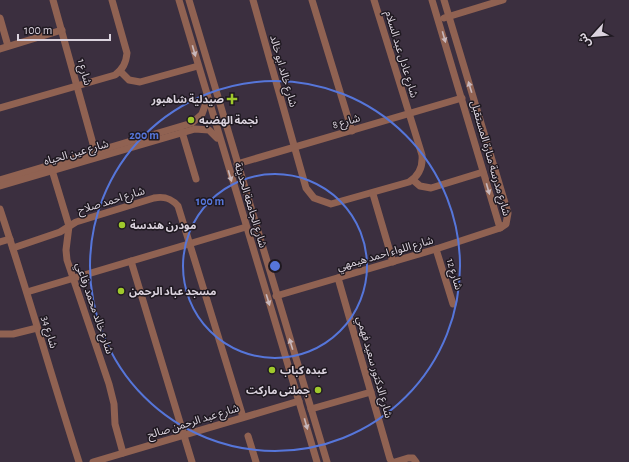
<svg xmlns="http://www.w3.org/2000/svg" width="629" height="462" viewBox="0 0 629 462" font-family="'Alegreya Sans','Noto Sans Arabic',sans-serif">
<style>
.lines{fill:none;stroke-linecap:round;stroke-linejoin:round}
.minor{stroke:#906252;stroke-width:7}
.oneway{fill:#c8b7bb}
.ring{fill:none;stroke:#5676da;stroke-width:2}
.poi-dot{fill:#a0c92c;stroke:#1f1921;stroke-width:1.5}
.labels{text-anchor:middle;stroke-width:3;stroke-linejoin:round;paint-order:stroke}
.street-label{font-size:11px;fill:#dbd3de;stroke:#1f1921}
.poi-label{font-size:11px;font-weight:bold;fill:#dbd3de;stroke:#1f1921;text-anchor:start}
.centre{fill:#5676da;stroke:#1f1921;stroke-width:2}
.ring-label{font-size:12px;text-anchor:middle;font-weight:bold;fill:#5676da;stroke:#1f1921;stroke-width:3;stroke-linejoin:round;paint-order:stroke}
</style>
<rect width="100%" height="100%" fill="#3b2f3f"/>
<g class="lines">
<g class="minor">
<polyline points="53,0 95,151"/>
<polyline points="179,0 317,462"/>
<polyline points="189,0 327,462"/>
<path d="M253,0L306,188L314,198L331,204L409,182C419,176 423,167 422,155L374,0"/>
<polyline points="312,0 352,131"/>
<polyline points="432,0 500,228"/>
<polyline points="0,18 8,46"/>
<polyline points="444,18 503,0"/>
<polyline points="0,49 62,30"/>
<polyline points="120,71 129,80 140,82 198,66"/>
<path d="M0,108L115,75C123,69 126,63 127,53L112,0"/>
<polyline points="182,132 196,179"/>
<polyline points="237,164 462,98"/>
<polyline points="52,170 69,226 66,250 67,260 109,384 114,404 115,424 123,453"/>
<polyline points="0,180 192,123 202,114 207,100"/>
<polyline points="413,180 420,186 431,188 483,172"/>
<polyline points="0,186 195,129 209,130 217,138"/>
<polyline points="373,194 393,262"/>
<path d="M0,209C28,293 52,378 79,462"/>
<polyline points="0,242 10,239"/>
<path d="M13,248L60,232L76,222L154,198C164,196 171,198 178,206L243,417"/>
<polyline points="436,249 453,304"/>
<polyline points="131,261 192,462"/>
<polyline points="338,278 390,459 392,462"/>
<polyline points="27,292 246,227"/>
<polyline points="276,296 436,249 500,228 506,224 508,213 444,0"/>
<polyline points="0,334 13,334 37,328"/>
<polyline points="311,409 371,392"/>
<polyline points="248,436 256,462"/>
<polyline points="93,462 299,401"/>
<polyline points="395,462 408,458 413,458 416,462"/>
</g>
</g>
<defs><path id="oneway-solid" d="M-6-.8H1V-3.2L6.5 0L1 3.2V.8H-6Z"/></defs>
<g class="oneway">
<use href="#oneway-solid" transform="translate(444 37) rotate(74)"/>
<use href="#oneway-solid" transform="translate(194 51) rotate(74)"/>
<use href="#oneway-solid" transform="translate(470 87) rotate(-107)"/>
<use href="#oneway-solid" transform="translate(230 176) rotate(73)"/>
<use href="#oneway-solid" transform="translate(488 189) rotate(74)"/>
<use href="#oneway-solid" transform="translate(268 300) rotate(73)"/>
<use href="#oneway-solid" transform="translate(291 344) rotate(-107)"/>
<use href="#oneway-solid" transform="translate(306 424) rotate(74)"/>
</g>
<g class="ring">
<circle cx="275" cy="266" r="92"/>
<circle cx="275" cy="266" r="185"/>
</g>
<g class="poi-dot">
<path d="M230 93h4v4h4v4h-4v4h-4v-4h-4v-4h4z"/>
<circle cx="191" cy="120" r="4"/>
<circle cx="122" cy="225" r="4"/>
<circle cx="121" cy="291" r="4"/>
<circle cx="272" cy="370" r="4"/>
<circle cx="318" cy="390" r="4"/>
</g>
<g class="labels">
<g class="street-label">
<text transform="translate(402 54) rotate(73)" y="4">شارع عادل عبد السلام</text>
<text transform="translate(284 71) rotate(74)" y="4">شارع خالد ابو خالد</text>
<text transform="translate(85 72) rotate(74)" y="4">شارع 1</text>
<text transform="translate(346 121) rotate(-16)" y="4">شارع 8</text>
<text transform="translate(76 152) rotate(-16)" y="4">شارع عين الحياه</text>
<text transform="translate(491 158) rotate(74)" y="4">شارع مدرسة منارة المستقبل</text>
<text transform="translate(111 200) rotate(-17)" y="4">شارع احمد صلاح</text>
<text transform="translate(251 205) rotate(73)" y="4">شارع الجامعة الحديثة</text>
<text transform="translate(385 253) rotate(-16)" y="4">شارع اللواء احمد هيمهي</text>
<text transform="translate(455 274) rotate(73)" y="4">شارع 12</text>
<text transform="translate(95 308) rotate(71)" y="4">شارع خالد محمد رفاعي</text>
<text transform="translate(50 332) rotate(74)" y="4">شارع 34</text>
<text transform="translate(375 367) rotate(74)" y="4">شارع الدكتور سعيد فهمي</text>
<text transform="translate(193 421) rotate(-17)" y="4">شارع عبد الرحمن صالح</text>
</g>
<g class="poi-label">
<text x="224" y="103" text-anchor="end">صيدلية شاهبور</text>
<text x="199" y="124">نجمة الهضبه</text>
<text x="130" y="229">مودرن هندسة</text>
<text x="129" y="295">مسجد عباد الرحمن</text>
<text x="280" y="374">عبده كباب</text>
<text x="310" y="394" text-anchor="end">جملتى ماركت</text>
</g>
</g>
<circle cx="275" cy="266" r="6" class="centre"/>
<g class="ring-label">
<text x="144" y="139">200 m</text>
<text x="210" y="205">100 m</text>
</g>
<g transform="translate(593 36) rotate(243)" stroke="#1f1921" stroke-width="3" paint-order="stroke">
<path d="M0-3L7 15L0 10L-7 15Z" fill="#dbd3de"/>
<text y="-6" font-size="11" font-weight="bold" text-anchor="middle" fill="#dbd3de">ش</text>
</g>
<path d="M18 34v6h92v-6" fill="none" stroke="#dbd3de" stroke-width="2"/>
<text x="24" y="34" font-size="12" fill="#dbd3de" stroke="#1f1921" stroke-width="3" paint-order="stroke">100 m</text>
</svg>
